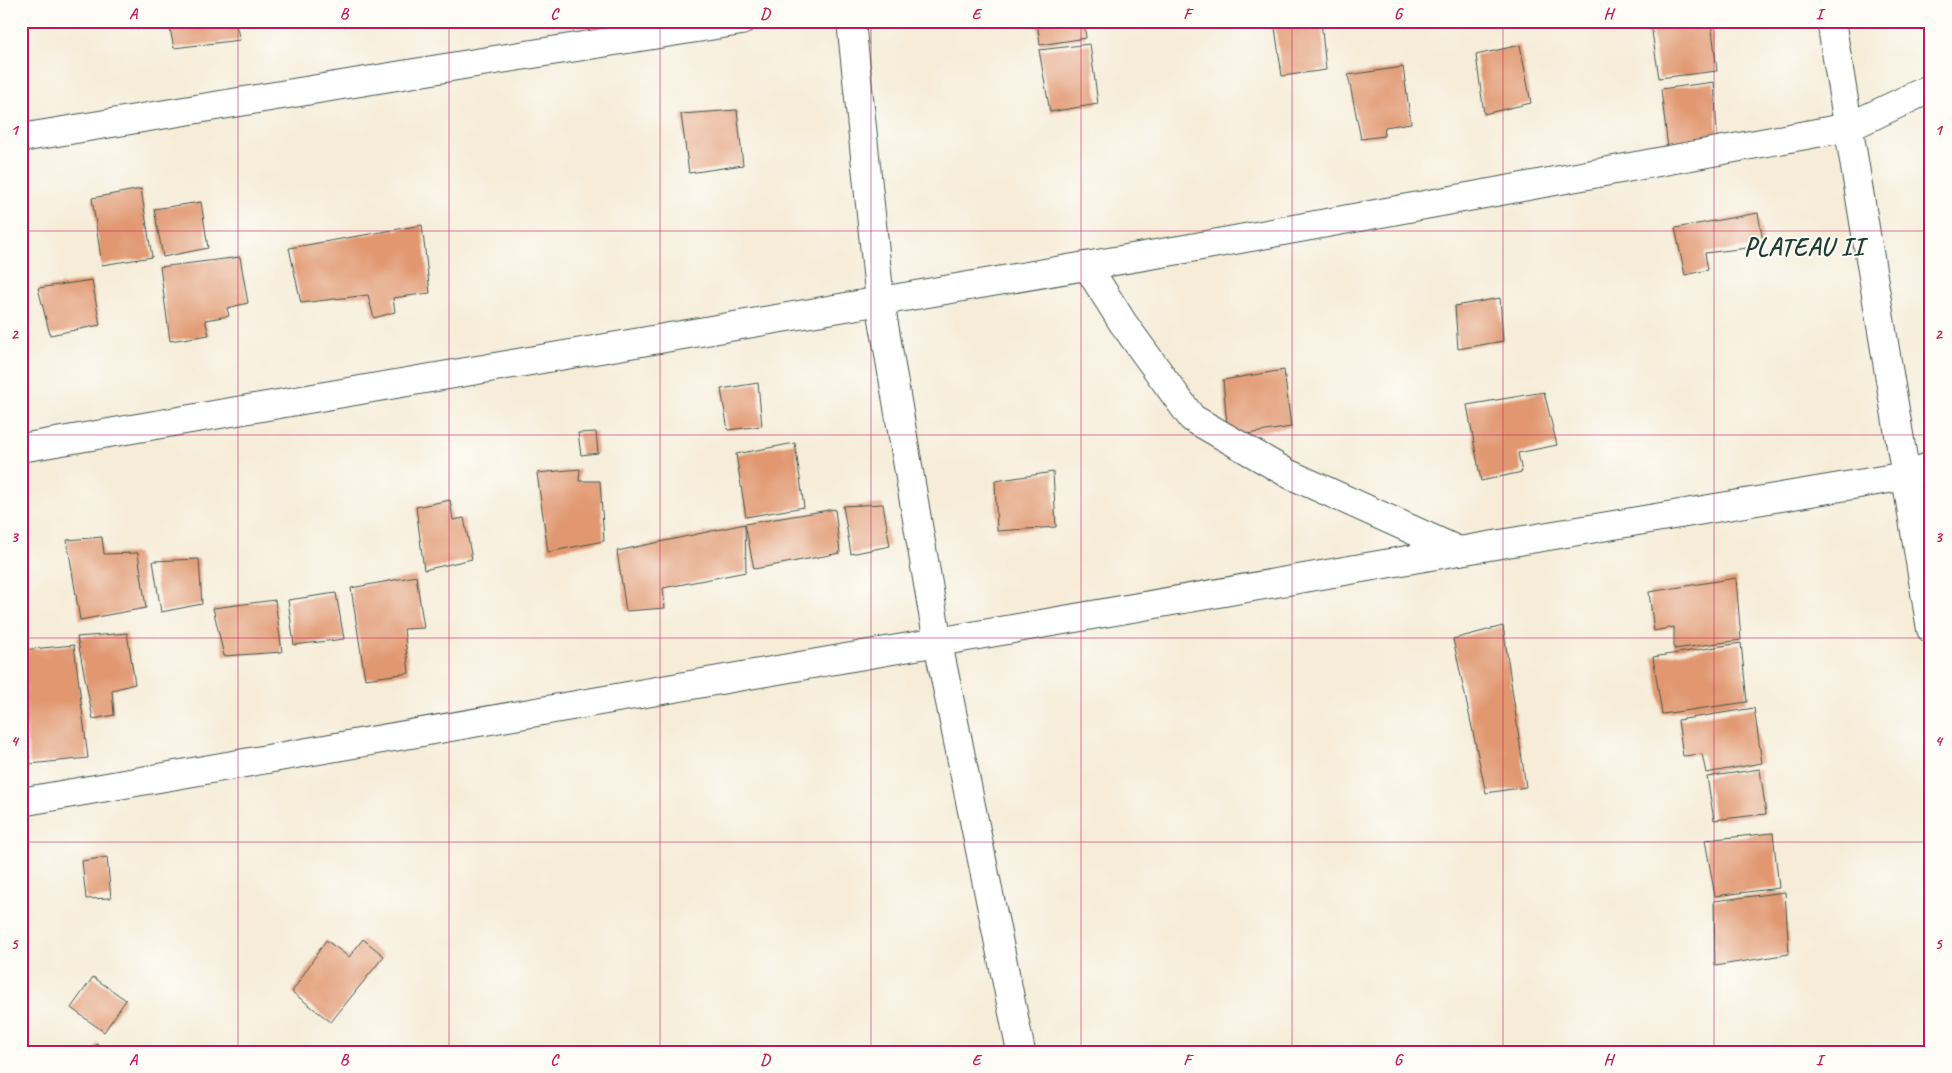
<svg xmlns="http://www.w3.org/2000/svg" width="1952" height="1073" viewBox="0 0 1952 1073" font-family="Caveat,sans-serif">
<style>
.building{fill:#e19871}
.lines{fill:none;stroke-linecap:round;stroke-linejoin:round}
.minor-casing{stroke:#3f574d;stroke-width:30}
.minor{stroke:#fff;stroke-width:28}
.grid{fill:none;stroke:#c2185b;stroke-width:1;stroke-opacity:0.55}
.labels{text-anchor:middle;stroke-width:4;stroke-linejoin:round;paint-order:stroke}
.district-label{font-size:25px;font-weight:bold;letter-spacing:1px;fill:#1f3d34;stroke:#fdfcf7}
.neatline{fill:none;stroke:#c2185b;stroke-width:2}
.grid-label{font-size:16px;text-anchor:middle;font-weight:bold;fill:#c2185b}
</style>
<rect width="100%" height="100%" fill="#fdfcf7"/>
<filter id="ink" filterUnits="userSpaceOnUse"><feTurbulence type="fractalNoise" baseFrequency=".02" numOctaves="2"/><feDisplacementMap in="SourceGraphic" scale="10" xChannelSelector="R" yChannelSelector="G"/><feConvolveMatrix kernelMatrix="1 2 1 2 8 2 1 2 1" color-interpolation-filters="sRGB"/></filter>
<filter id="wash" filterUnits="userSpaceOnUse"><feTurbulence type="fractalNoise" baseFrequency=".0096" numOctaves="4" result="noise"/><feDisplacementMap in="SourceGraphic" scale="20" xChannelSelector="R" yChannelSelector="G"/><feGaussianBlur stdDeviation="1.12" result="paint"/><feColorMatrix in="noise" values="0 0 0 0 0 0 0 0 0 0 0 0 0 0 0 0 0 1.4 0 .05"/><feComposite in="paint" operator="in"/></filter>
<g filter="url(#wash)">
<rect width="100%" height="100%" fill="#f6ecd8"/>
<g id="blocks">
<g class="building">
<polygon points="187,21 235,21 240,40 174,48 169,24"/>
<polygon points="1037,21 1084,21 1086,38 1040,45"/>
<polygon points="1274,21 1321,21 1326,70 1282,76"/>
<polygon points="1688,21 1711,21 1717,71 1659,78 1651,25"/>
<polygon points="1090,44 1098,104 1050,112 1039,50"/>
<polygon points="1520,45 1531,103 1484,114 1476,55"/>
<polygon points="1403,67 1411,123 1385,127 1384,136 1361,139 1348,75"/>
<polygon points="1714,82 1718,148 1669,157 1661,89"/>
<polygon points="737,110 743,165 689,173 681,114"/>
<polygon points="141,189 152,257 102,265 92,198"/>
<polygon points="201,202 208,248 163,257 154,209"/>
<polygon points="1758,213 1764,246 1705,253 1708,270 1685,275 1675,228"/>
<polygon points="422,225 430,293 393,298 395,312 374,318 368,295 301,303 289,248"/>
<polygon points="240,257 248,303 227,308 229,316 205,320 209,335 170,341 160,267"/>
<polygon points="21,261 27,287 21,289"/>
<polygon points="92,280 100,325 50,335 38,288"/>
<polygon points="1500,298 1503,341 1458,349 1455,306"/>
<polygon points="1284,370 1291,427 1228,437 1223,380"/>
<polygon points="758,383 762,426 728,430 721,389"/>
<polygon points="1544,392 1557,445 1518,453 1522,472 1481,481 1467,405"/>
<polygon points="596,432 598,453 581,455 578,433"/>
<polygon points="795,443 804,507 746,517 736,454"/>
<polygon points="580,469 579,481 600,481 604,541 548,552 537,473"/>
<polygon points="1053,472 1056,527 997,531 995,481"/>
<polygon points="450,500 453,520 464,518 472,559 424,570 416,507"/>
<polygon points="883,504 890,546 851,554 843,506"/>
<polygon points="835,509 840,553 754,569 745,524"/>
<polygon points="745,524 746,572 663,588 665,608 626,611 617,551"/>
<polygon points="102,537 104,554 138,553 146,608 80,620 67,540"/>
<polygon points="199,559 202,604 161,612 153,561"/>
<polygon points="416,576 424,628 404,629 409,673 365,679 351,588"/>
<polygon points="1736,578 1741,640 1674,649 1674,627 1654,631 1649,592"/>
<polygon points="336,593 344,639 294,645 288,600"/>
<polygon points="275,600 282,652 224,656 213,608"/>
<polygon points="1503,626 1526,787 1486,793 1453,639"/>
<polygon points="127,633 135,684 112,690 114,715 93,719 77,637"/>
<polygon points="1741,643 1747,702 1662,714 1653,657"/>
<polygon points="74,645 88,758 30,764 21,690 21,650"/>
<polygon points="1754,708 1762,763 1706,773 1702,754 1683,756 1678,720"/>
<polygon points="1760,769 1766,814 1714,820 1707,777"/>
<polygon points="1773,833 1779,888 1715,896 1705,840"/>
<polygon points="107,857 111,898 86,899 82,861"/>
<polygon points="1785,892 1789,954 1715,966 1714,901"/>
<polygon points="363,939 384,956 331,1022 292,992 326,940 349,957"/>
<polygon points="93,977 126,1000 104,1032 71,1008"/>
<polygon points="97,1044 111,1052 92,1052"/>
</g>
</g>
</g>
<g filter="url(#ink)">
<use href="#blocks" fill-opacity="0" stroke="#3f574d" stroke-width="1"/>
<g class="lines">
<g class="minor-casing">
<g id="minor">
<polyline points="851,21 880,301 938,643 1021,1052"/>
<polyline points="1831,21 1931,629"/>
<polyline points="21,138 463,65 741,21"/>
<polyline points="1087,266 1123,323 1192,418 1289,474 1459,551"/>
<polyline points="21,448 1185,249 1849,127 1931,88"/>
<polyline points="21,802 1459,551 1906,476 1931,466"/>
</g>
</g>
<use href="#minor" class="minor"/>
</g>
</g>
<path class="grid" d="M238,21V1052M449,21V1052M660,21V1052M871,21V1052M1081,21V1052M1292,21V1052M1503,21V1052M1714,21V1052M21,231H1931M21,435H1931M21,638H1931M21,842H1931"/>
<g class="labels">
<g class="district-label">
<text x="1804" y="255">PLATEAU II</text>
</g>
</g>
<rect width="1952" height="1073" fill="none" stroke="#fdfcf7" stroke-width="55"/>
<rect x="28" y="28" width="1896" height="1018" class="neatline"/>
<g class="grid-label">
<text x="133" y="19">A</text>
<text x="344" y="19">B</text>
<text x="554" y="19">C</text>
<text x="765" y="19">D</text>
<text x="976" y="19">E</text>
<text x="1187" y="19">F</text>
<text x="1398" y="19">G</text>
<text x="1608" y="19">H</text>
<text x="1819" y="19">I</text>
<text x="14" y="135">1</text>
<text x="1938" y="135">1</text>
<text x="14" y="339">2</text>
<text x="1938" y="339">2</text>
<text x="14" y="542">3</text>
<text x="1938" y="542">3</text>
<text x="14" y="746">4</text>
<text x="1938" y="746">4</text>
<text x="14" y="949">5</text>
<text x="1938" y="949">5</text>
<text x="133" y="1065">A</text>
<text x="344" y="1065">B</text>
<text x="554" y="1065">C</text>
<text x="765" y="1065">D</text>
<text x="976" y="1065">E</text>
<text x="1187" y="1065">F</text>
<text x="1398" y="1065">G</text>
<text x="1608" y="1065">H</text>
<text x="1819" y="1065">I</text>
</g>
</svg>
